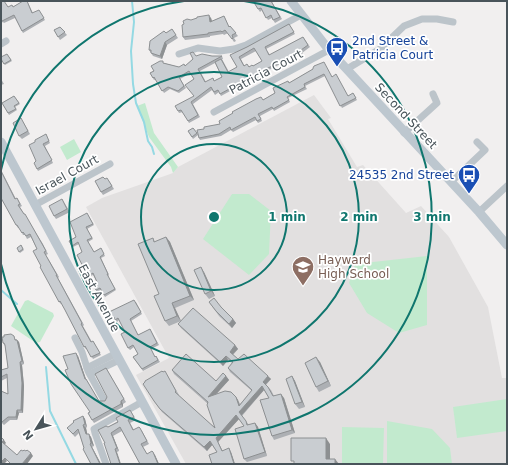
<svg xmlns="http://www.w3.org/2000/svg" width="508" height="465" viewBox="0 0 508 465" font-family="'DejaVu Sans',sans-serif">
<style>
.education{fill:#e2e0e0}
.green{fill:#c2eace}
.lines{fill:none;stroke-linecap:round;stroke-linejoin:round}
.stream{stroke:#94d9e3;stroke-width:2}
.street{stroke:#bcc4ca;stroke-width:7}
.secondary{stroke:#bdc7cf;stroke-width:9}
.wall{fill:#adb0b4;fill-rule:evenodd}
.shaded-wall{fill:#8d9092}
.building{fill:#c9cdd1;stroke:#8d9092;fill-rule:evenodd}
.ring{fill:none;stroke:#0f766e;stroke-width:2}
.labels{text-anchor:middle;stroke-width:3.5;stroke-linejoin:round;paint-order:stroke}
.transit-label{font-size:12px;fill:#164399;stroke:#fff;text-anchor:start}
.street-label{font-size:12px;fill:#49545a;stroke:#fff}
.education-label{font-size:12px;fill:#785e54;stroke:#fff;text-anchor:start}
.centre{fill:#0f766e;stroke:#fff;stroke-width:2}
.ring-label{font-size:12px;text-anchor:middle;font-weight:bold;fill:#0f766e;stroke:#fff;stroke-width:3.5;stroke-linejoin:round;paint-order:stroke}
</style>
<rect width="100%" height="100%" fill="#f1efef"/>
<polygon class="education" points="314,95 331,118 328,119 357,167 363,165 406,213 421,206 449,237 488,307 502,378 507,378 507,464 186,464 136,375 169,358 86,207 102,198 173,173 178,167"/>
<g class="green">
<polygon points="145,103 154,133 178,167 173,173 171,167 149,137 137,106"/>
<polygon points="74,139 81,152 67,160 60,147"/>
<polygon points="232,194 249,194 271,211 269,254 249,275 203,239"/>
<polygon points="427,256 427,325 399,333 367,313 349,283 355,264"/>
<polygon points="28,300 53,313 54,316 40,342 36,343 11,326 25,301"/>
<polygon points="507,399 507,431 457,438 453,407"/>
<polygon points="387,421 432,429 450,448 452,464 387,464"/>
<polygon points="342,427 384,428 383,464 342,464"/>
</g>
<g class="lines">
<g class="stream">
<polyline points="132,1 134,22 131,51 133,84 136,103 144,122 148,141 152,147 154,154"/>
<polyline points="1,290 17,304"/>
<polyline points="46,367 50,411 76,464"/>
</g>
<g class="street">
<polyline points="1,44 6,41"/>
<polyline points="179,54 198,48 220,51 234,49 246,45 301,15"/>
<polyline points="347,69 380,49 404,26 422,19 437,19 453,22"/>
<polyline points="214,112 329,50"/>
<polyline points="404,133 437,103 433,94"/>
<polyline points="451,182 485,150 477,142"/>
<polyline points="35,205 110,164"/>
<polyline points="479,212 507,186"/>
<polyline points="75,338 82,352 88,371 104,400"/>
<polyline points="87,368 115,354"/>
<polyline points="90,374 119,360"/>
<polyline points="106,464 95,433 94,429 142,402"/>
</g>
<g class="secondary">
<polyline points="291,1 329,50 479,212 507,245"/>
<polyline points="1,142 176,464"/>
</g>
</g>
<g class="wall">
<polygon points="1,1 8,7 13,7 23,1 27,1 33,13 40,12 45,20 23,33 15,18 4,23 3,22 1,23"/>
<polygon points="253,1 274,1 272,2 282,19 275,23 272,18 268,20 262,10 260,12"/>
<polygon points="224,16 226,20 229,27 230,26 238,36 234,38 236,41 234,42 228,33 224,35 223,34 210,36 210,37 185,40 183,37 184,24 191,20 211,18 212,21"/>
<path d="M289,24L295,34L266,49L270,55L303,37L310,47L302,53L303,54L296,57L295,56L221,96L219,92L215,95L212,90L193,104L200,117L189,123L183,112L179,113L178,111L194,96V79L191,73L180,79L186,88L179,93L170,89L164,93L156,79L154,80L150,73L164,63L179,67L185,66L193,59L196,56H222L223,59H222L229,72L237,67L230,55L247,47ZM256,51L262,61L253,66L249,67L244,65L241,59ZM215,63L222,77L214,81L206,82L200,71Z"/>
<polygon points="60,27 67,35 60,40 54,30"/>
<polygon points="172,29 178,38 167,45 162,59 153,56 149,50 166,33"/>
<polygon points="7,54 12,61 5,65 1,59"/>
<polygon points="313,69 332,76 348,96 353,93 357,100 342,108 325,76 305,86 307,89 288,98 290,102 274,111 273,109 260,116 262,121 258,123 256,120 233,132 231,130 221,136 200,140 199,138 198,135 193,139 188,131 193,128 198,134 204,129 220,124 275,93 289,83"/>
<polygon points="1,79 4,84 1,85"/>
<polygon points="14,96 20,104 15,107 17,110 9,115 2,103"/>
<polygon points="21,118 30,134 22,139 19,136"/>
<polygon points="46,134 50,143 45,146 53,163 38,171 37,169 35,142"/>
<polygon points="1,170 16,199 17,198 22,206 20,207 24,214 43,244 48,254 46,255 59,277 58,278 84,325 83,326 92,342 93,341 101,355 93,359 87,349 86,349 84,347 62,304 61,304 59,302 41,266 37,249 31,237 27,239 25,235 23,235 19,227 18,228 16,225 1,198"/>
<polygon points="105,179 109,181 114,189 103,195 101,192"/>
<polygon points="62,199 70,212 56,219 54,216"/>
<polygon points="88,215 94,225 87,229 93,239 88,242 94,252 101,248 105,256 101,258 109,275 108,276 116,290 105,297 101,290 97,292 93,285 97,282 93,275 89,277 88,276 82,252 79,244 73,247 69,241 76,237"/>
<polygon points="166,237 170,242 194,300 175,308 181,321 169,326 165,321 159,294 153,238 155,242"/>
<polygon points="21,245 24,250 20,253 17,248"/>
<polygon points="204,272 215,296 209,299 205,294"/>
<polygon points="136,302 142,314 131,321 138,335 150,329 159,345 151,349 155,357 156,356 160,362 143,371 133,357 138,354 134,347 130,350 128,348 125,332 119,320 117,322 115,319 113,320 112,318"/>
<polygon points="209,302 221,307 233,319 236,323 232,328 219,316"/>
<polygon points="178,324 235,345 238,349 233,355 238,359 271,379 266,385 271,390 274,396 284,398 295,433 274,440 272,436 269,398 264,390 242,416 249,425 255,423 258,427 267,456 247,462 244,459 244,426 239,419 218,442 222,450 231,452 235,464 212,464 217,452 212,445 207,451 162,412 154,401 163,372 167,375 179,395 178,395 215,428 208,404 174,374 172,370 216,381 226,376 229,380 216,394 236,397 238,400 240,404 252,391 230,372 228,368 232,363 228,360 223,366 181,328"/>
<polygon points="16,339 19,342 24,364 22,365 24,386 23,413 19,413 17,420 10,420 4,425 1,422 1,391 8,394 7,378 1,381 1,370 8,368 5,346 3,343"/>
<polygon points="78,356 86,379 99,401 105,401 107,397 106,368 126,402 123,404 123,407 94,423 92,420 90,412 68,369"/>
<polygon points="320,362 331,386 319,392 316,387"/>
<polygon points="292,376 295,381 305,407 299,409 295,404"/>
<polygon points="132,413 136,420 130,423 134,430 142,431 149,444 143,447 147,454 155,455 159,464 140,464 122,431 113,436 119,451 117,452 105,443 108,427"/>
<polygon points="83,416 85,419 87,427 86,428 87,434 91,437 94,446 92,447 101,464 91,464 84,448 79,433 75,437 67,428"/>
</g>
<g class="shaded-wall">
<polygon points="209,15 211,18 213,25 210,22"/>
<polygon points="165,42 167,45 162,59 160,56"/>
<polygon points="166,237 170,242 194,300 190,296"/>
<polygon points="201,267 204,272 215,296 211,291"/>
<polygon points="172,303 175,308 181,321 177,316"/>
<polygon points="233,319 236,323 232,328 229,324"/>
<polygon points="17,340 19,342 24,364 22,361"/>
<polygon points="235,345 238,349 232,355 230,352"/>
<polygon points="76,353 78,356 87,382 85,379"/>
<polygon points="226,356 228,360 223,366 220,362"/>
<polygon points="316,357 320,362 331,386 328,381"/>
<polygon points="20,362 22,365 24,386 23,413 21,410"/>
<polygon points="226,376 229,380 211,400 208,397"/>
<polygon points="268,376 271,379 265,385 263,382"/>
<polygon points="292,376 295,381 305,407 302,402"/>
<polygon points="262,386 264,390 241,416 239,412"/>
<polygon points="281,394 284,398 295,433 292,430"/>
<polygon points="236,397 238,400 241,409 239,406"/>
<polygon points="121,401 123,404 123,407 121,404"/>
<polygon points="17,410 19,413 17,420 16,417"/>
<polygon points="236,415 239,419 218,442 224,454 222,451 216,438"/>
<polygon points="83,416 85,419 87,427 85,424"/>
<polygon points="255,423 258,427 267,456 265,452"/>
<polygon points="83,425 86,428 88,437 86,434"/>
<polygon points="111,433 113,436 119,451 117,448"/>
<polygon points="89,434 91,437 94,446 91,443"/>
<polygon points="326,438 330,444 330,464 326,459"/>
<polygon points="4,440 6,443 4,445 2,442"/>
<polygon points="210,441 213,444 207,451 204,447"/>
<polygon points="90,444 92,447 101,464 100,464"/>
<polygon points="229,448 231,452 235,464 234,464"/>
<polygon points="115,449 117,452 121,464 120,464"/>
<polygon points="153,452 155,455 159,464 158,464"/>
<polygon points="31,453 33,456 27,464 22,464"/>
<polygon points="5,458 7,461 4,464 1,464 1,462"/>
<polygon points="335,459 339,464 335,464"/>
</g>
<g class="building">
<polygon points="1,1 4,1 8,7 12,5 13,7 23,1 27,1 32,13 39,10 44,18 22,31 14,15 2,21 1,20"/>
<polygon points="253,1 271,1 280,17 273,20 271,15 266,18 261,8 258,9"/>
<polygon points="209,15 210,22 224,16 229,27 230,26 236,33 232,35 233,38 232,39 225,30 222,32 221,31 208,33 208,34 183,37 182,25 184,24 183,21 187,19 191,20 197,18 197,17"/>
<path d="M289,24L294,32L265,47L269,55L303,37L308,45L301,50V51L295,55L294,54L220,94L218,90L214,92L211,87L191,102L198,115L188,121L181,110L178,111L175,106L194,96L185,85L194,79L189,71L179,77L184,86L178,91L168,87L162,91L154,77L153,78L150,73L154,71L151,66L160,61H163V63L179,67L184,64L185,66L193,59L190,53L193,52L196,56L202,54L212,56H222L198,69L205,82L213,78L214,81L222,77L215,62L221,59L228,72L237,67L230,55L247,47ZM254,48L262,61L253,66L252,65L249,67L247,64L244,66L239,57Z"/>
<polygon points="60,27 65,32 58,37 54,30"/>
<polygon points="172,29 176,35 165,42 160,56 151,53 151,50 149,50 150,41 164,31 166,33"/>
<polygon points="7,54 11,60 4,64 1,59 1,57"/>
<polygon points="324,62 332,77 336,74 348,96 353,93 356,98 340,106 324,74 304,84 305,87 287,97 289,100 273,109 272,107 258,114 261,119 257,121 255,117 231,130 230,127 219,134 199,138 197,130 204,129 204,127 220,124 219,121 233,113 232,112 256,99 261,97 263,100 275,93 273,88 288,81 289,83 313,69 313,68 314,66"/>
<polygon points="14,96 19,103 14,106 16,109 8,113 2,103"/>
<polygon points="21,118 28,131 19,136 13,123"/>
<polygon points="193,128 197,133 192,137 188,131"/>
<polygon points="46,134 49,141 43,144 52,160 37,169 34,163 36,161 29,145 35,142 35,140"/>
<polygon points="1,171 15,199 17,198 20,204 18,205 24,214 25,214 41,242 46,251 44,252 57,275 56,275 82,323 81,324 91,342 93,341 100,353 91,357 85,346 84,347 65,310 60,301 59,302 40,267 41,266 33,251 37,249 30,234 26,236 23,232 22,233 17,225 16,225 1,198"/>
<polygon points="103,177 105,179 107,178 112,186 101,192 95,181"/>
<polygon points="62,199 67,209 54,216 49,206"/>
<polygon points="87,213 93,224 86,227 92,238 87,240 94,252 101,248 104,254 100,257 108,274 107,274 115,289 104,295 100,288 96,290 93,285 97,282 93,273 88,276 77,255 82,252 78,242 72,246 69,241 76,237 70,222"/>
<polygon points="166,237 190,296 172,303 177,316 165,321 154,296 159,294 138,244 153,238 154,242"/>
<polygon points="21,245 23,249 19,252 17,248"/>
<polygon points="201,267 211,291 205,294 194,270"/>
<polygon points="214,298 221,307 233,319 229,324 216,311 209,302"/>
<polygon points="134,300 141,312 130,319 138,335 150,329 157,343 150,347 155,357 156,356 158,360 142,369 133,357 138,354 133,345 128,348 121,334 125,332 118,318 115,320 114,317 112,318 109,312"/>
<polygon points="193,308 235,345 230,352 238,359 244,354 268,376 263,382 268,387 273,396 281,394 292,430 272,436 260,400 269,398 262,386 239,412 246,421 247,425 255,423 265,452 244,459 235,429 244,426 236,415 216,438 222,451 229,448 234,464 212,464 209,455 217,452 210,441 204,447 160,409 154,401 143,384 145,382 145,381 162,371 163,372 165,371 176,391 175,392 215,428 207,405 208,402 172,370 186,354 216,381 223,373 226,376 208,397 225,391 231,392 236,397 239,406 252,390 228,368 233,362 226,356 220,362 178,324"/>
<polygon points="11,334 14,336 15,340 17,340 22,361 20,362 22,383 21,410 17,410 16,417 8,417 2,422 1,421 1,391 8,394 7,374 1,377 1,370 8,368 5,345 4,343 3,343 2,337 4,337 4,335"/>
<polygon points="76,353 85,379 86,379 99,401 105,401 107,397 95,374 106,368 124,399 121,401 121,404 92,420 88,413 90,412 71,384 65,370 68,369 63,356"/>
<polygon points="316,357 328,381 316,387 305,363"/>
<polygon points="292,376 302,402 295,404 286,379"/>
<polygon points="130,410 134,417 128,420 133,430 139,427 140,428 147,441 141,444 147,454 152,451 153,452 158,464 140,464 120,427 111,433 117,448 115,449 120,464 111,464 104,443 105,443 98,430 106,426 108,427 118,422 116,418"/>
<polygon points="83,416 85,424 83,425 86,434 89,434 91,443 90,444 100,464 91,464 83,449 84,448 78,429 73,434 67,428 74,422 73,421"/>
<polygon points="1,437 4,440 2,442 17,455 21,450 23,451 24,450 26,451 27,450 31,453 22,464 11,464 5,458 1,462"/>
<polygon points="291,438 326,438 326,459 335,459 335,464 294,464 294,461 291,461"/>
</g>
<g class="ring">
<circle cx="214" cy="217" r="73"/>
<circle cx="214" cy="217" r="145"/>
<path d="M1 170A218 218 0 0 1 184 1M244 1A218 218 0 1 1 1 264"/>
</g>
<defs>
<g id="bus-pin" transform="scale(1.15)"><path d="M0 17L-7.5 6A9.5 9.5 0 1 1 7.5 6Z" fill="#1a4fb4" stroke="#fff"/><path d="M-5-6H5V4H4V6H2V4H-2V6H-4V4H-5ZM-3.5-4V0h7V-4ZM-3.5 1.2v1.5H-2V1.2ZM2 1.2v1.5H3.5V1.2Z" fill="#fff"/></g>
<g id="school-pin" transform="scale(1.15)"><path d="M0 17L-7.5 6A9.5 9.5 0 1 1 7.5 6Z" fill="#8d6e63" stroke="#fff"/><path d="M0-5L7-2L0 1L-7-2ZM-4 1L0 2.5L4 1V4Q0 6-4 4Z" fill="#fff"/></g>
</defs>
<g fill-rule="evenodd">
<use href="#bus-pin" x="337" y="48"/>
<use href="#bus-pin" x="469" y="175"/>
<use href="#school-pin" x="303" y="267"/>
</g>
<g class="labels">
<g class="transit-label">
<text x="352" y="45">2nd Street &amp;<tspan x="352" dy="14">Patricia Court</tspan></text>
<text x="454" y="179" text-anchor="end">24535 2nd Street</text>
</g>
<g class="street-label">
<text transform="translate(266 72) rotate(-28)" y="4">Patricia Court</text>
<text transform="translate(406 116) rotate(47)" y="4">Second Street</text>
<text transform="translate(67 175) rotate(-29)" y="4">Israel Court</text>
<text transform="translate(99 298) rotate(62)" y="4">East Avenue</text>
</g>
<g class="education-label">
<text x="318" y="264">Hayward<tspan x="318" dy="14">High School</tspan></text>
</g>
</g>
<circle cx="214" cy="217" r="6" class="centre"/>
<g class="ring-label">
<text x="287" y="221">1 min</text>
<text x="359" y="221">2 min</text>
<text x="432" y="221">3 min</text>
</g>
<rect width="508" height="465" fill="none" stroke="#49545a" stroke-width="4"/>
<g transform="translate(36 429) rotate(233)" stroke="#ffffff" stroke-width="3" paint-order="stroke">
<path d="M0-3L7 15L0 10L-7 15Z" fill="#49545a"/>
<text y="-6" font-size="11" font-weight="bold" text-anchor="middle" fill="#49545a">N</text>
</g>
</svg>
